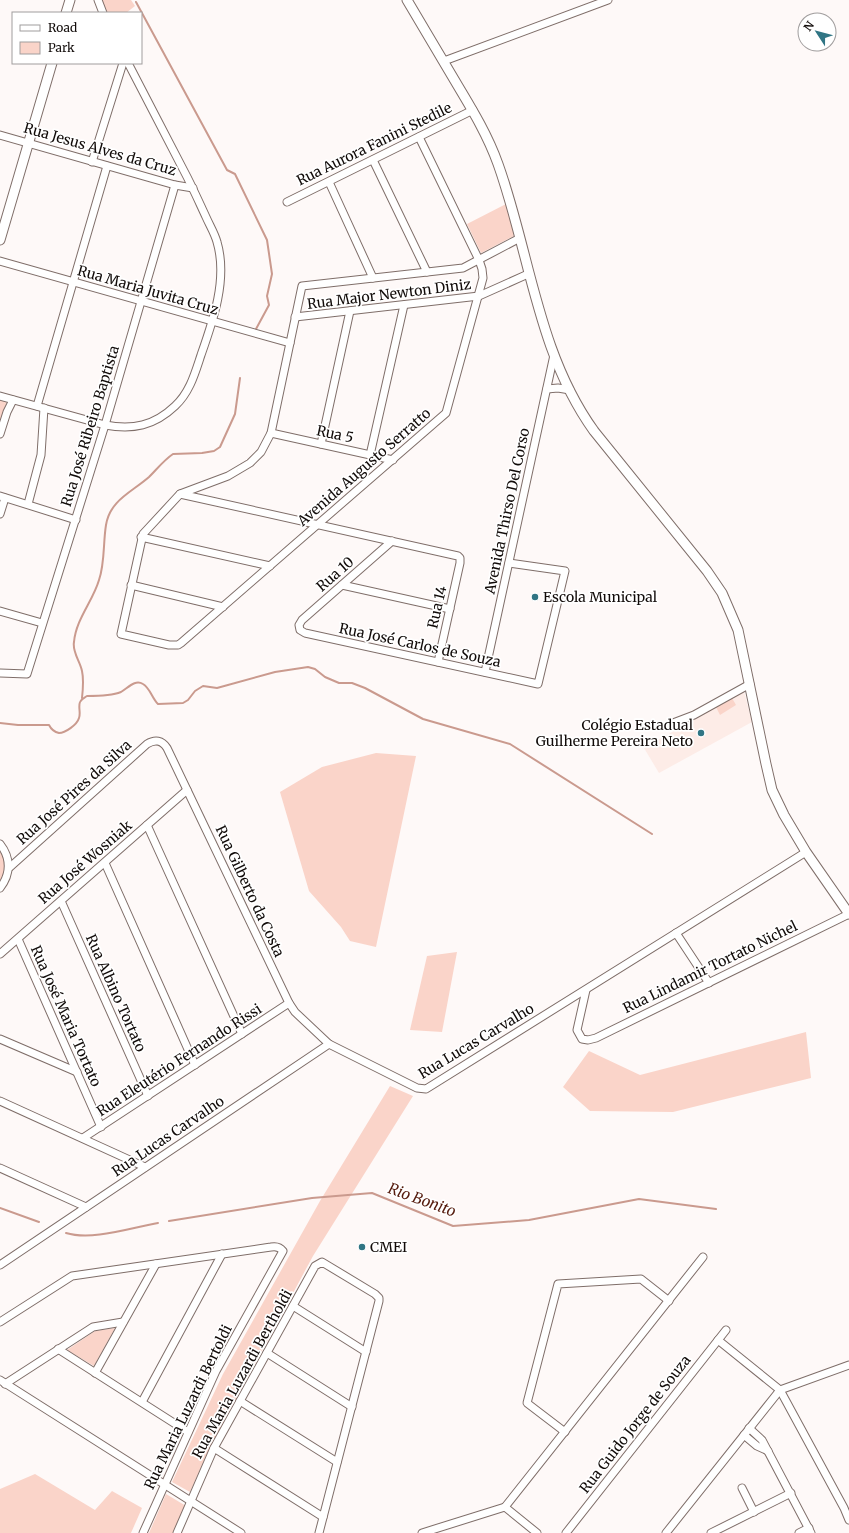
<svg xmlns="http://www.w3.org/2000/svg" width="849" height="1533" viewBox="0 0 849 1533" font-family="Merriweather,serif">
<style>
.built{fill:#fdece7}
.green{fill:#fad4c9}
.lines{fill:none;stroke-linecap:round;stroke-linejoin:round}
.stream{stroke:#ca9a8e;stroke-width:2}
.minor-casing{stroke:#7f6e69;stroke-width:9}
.major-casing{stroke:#7f6e69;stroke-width:11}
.minor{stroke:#fff;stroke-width:7}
.major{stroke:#fff;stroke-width:9}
.poi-dot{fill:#307584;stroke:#fff;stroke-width:1.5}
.labels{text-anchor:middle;stroke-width:3.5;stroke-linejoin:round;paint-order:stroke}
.street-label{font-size:14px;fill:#110b09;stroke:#fff}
.poi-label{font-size:14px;fill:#110b09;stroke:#fff;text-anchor:start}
.water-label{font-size:15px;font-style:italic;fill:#551b0d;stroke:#fff}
</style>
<rect width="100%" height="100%" fill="#fef9f8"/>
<polygon class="built" points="744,691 752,722 659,773 644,748"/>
<g class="green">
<polygon points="101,0 131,0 135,6 126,13 107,13"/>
<polygon points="506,204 514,236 481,253 467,224"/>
<polygon points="0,399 7,401 0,426"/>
<polygon points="732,698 736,705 720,715 716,707"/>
<polygon points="376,753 416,756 376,947 350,941 341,927 309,891 280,792 322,767"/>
<path d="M0,850C7,861 5,872 0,883Z"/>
<polygon points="457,952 442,1032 410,1030 427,956"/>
<polygon points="806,1032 811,1078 673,1112 590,1111 563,1087 589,1051 640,1075"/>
<polygon points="390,1086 413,1096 313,1256 210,1447 190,1492 172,1482 223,1374 320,1201"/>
<polygon points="115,1328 94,1366 67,1350 95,1331"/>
<polygon points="35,1474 95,1510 112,1491 142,1508 131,1533 0,1533 0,1489"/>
<polygon points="166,1494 186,1506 174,1533 149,1533"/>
</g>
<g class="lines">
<g class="stream">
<polyline points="136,2 227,170 235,174 267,240 272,274 267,296 269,305 256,329"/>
<path d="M82,698C83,689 84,680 82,671C80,661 72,652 74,642C76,619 93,601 99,580C105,563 103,543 106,525C110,500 132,492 149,477C157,469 164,460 173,454L202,453L214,451L220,447L235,414L240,378"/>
<path d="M0,723L18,725H49C51,729 54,732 59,733C65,733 77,725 79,718C81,713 78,707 80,702C81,699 84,698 87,696C97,696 111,696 121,692C128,688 135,679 143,684C150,688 152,698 158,704L183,703L188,700L195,691L203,686L217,688L275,672L308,667L315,669L325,677L339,683H352L365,688L423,719L510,744L652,834"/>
<polyline points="0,1208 39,1222"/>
<polyline points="169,1221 312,1198 372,1193 453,1226 529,1220 639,1199 716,1209"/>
<path d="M66,1233C92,1241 130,1228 158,1223"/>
</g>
<g class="minor-casing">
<g id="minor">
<polyline points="98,0 103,13"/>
<polyline points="444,61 608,0"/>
<polyline points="0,135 175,185 193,188"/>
<polyline points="419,137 479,260 482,269 483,278 446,413 181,643 178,645 169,645 121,634 143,534 180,494 228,476 250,463 261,452 271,433 302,286 463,268 520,238"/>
<polyline points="373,160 427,272"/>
<polyline points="92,162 123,63"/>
<polyline points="329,182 373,278"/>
<polyline points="287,202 473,110"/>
<polyline points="0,261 290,343"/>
<polyline points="295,317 479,296 528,274"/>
<polyline points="547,389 558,388 570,390"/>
<path d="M0,396L105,425C133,430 154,426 175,406C190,392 195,373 201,355C213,321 228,279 217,242C215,234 210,226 206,217C199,202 192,186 184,171C165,135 147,99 128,63"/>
<polyline points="37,406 107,166"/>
<polyline points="271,433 393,460"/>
<polyline points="0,434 7,412 13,400"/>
<polyline points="321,444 350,311"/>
<polyline points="370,455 404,305"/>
<polyline points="180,494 458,556 460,558 460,563 438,662"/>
<polyline points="0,496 76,520"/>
<polyline points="28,504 41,455 44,408"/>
<polyline points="0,514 5,498"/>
<polyline points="141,537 270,566"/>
<polyline points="392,541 302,620 299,625 300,630 305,633 538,684 565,571 509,563"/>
<polyline points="131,585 223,607"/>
<polyline points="342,585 450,609"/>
<polyline points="0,611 42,623"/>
<polyline points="485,672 554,355"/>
<polyline points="0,673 27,674 105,425 175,185"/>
<polyline points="673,723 694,715 750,684"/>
<polyline points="147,825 242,1034"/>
<path d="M0,844C11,858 11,874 0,888"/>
<polyline points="105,863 195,1065"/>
<path d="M9,868L147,744C155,739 162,740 167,748L289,1003L295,1012L329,1044"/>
<polyline points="61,901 148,1096"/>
<polyline points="676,933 709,983"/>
<polyline points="18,939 101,1127"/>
<polyline points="0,954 187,790"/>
<polyline points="586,990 577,1030 582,1039 588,1040 596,1038 849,914"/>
<polyline points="0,1039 77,1072"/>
<polyline points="0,1101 145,1167"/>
<polyline points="83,1138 289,1003"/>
<polyline points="0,1168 86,1207"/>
<polyline points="0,1265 329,1044 417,1088 426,1089 806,852"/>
<polyline points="293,1306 366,1352"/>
<path d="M0,1322L72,1276L271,1247C276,1246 280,1247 283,1251L216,1371L143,1533"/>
<polyline points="718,1340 780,1390 844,1508 849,1520"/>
<polyline points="58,1349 188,1432"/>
<polyline points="267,1353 352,1407"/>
<polyline points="95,1373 156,1264"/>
<polyline points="0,1380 241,1533"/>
<polyline points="5,1384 93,1327 123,1322"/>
<polyline points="240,1401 337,1462"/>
<polyline points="142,1402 222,1254"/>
<polyline points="749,1428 762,1440 811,1533"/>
<polyline points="565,1432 527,1403 558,1284 641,1279 669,1301"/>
<polyline points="744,1435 757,1446 768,1451"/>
<polyline points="214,1448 323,1517"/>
<polyline points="742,1488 754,1512"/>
<polyline points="505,1507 703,1257"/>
<polyline points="177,1533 214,1448 315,1266 322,1262 375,1294 379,1298 379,1301 319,1533"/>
<polyline points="422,1533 505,1507 537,1533"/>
<polyline points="566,1533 726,1330"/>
<polyline points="666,1533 780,1390 849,1365"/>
<polyline points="711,1533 791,1493"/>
<polyline points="799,1533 809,1528"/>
</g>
</g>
<g class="major-casing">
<g id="major">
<path d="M407,0C424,29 441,57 458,86C473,111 488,136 498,164C530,253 537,352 594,431L707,571L722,593L738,630L766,764L772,790L784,815L806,852L849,914"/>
<polyline points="66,13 70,0"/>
<polyline points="0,240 52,63"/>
</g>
</g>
<use href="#minor" class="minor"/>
<use href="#major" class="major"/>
</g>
<g class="poi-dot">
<circle cx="535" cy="597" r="4"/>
<circle cx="701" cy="733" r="4"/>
<circle cx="362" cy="1247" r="4"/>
</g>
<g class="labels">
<g class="street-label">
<text transform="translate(374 144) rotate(-26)" y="5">Rua Aurora Fanini Stedile</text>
<text transform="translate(100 149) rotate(16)" y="5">Rua Jesus Alves da Cruz</text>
<text transform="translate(148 290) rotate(16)" y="5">Rua Maria Juvita Cruz</text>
<text transform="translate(389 294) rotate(-7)" y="5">Rua Major Newton Diniz</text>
<text transform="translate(90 426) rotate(-73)" y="5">Rua José Ribeiro Baptista</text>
<text transform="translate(335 434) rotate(12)" y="5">Rua 5</text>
<text transform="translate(364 467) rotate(-41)" y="5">Avenida Augusto Serratto</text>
<text transform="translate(507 511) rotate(-78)" y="5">Avenida Thirso Del Corso</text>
<text transform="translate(335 574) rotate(-41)" y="5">Rua 10</text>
<text transform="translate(437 607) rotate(-77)" y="5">Rua 14</text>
<text transform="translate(420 645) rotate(12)" y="5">Rua José Carlos de Souza</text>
<text transform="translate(74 792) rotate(-42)" y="5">Rua José Pires da Silva</text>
<text transform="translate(85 862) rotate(-41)" y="5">Rua José Wosniak</text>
<text transform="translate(250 891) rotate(65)" y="5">Rua Gilberto da Costa</text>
<text transform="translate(710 967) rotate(-26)" y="5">Rua Lindamir Tortato Nichel</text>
<text transform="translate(116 993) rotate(66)" y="5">Rua Albino Tortato</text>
<text transform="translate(66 1016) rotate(66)" y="5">Rua José Maria Tortato</text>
<text transform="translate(476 1041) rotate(-31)" y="5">Rua Lucas Carvalho</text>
<text transform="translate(179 1060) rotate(-33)" y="5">Rua Eleutério Fernando Rissi</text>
<text transform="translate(168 1136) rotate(-34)" y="5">Rua Lucas Carvalho</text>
<text transform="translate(242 1374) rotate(-61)" y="5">Rua Maria Luzardi Bertholdi</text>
<text transform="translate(188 1407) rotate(-64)" y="5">Rua Maria Luzardi Bertoldi</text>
<text transform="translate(635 1424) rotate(-52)" y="5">Rua Guido Jorge de Souza</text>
</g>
<g class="poi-label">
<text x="543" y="602">Escola Municipal</text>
<text x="693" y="730" text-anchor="end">Colégio Estadual<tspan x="693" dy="16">Guilherme Pereira Neto</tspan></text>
<text x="370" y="1252">CMEI</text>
</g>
<g class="water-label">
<text transform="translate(422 1200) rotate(20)" y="5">Rio Bonito</text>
</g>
</g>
<rect x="12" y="12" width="130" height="52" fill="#ffffff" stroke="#a09d9d"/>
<rect x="20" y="25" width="20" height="6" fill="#ffffff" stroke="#a09d9d"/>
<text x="48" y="32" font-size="12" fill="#110b09">Road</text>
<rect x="20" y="42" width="20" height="12" fill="#fad4c9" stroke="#a09d9d"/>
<text x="48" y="52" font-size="12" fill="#110b09">Park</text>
<g transform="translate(817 32) rotate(306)"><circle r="19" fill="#ffffff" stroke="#a09d9d"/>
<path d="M0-3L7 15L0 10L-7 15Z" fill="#307584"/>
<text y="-6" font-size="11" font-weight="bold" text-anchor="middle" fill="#110b09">N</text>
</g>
</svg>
